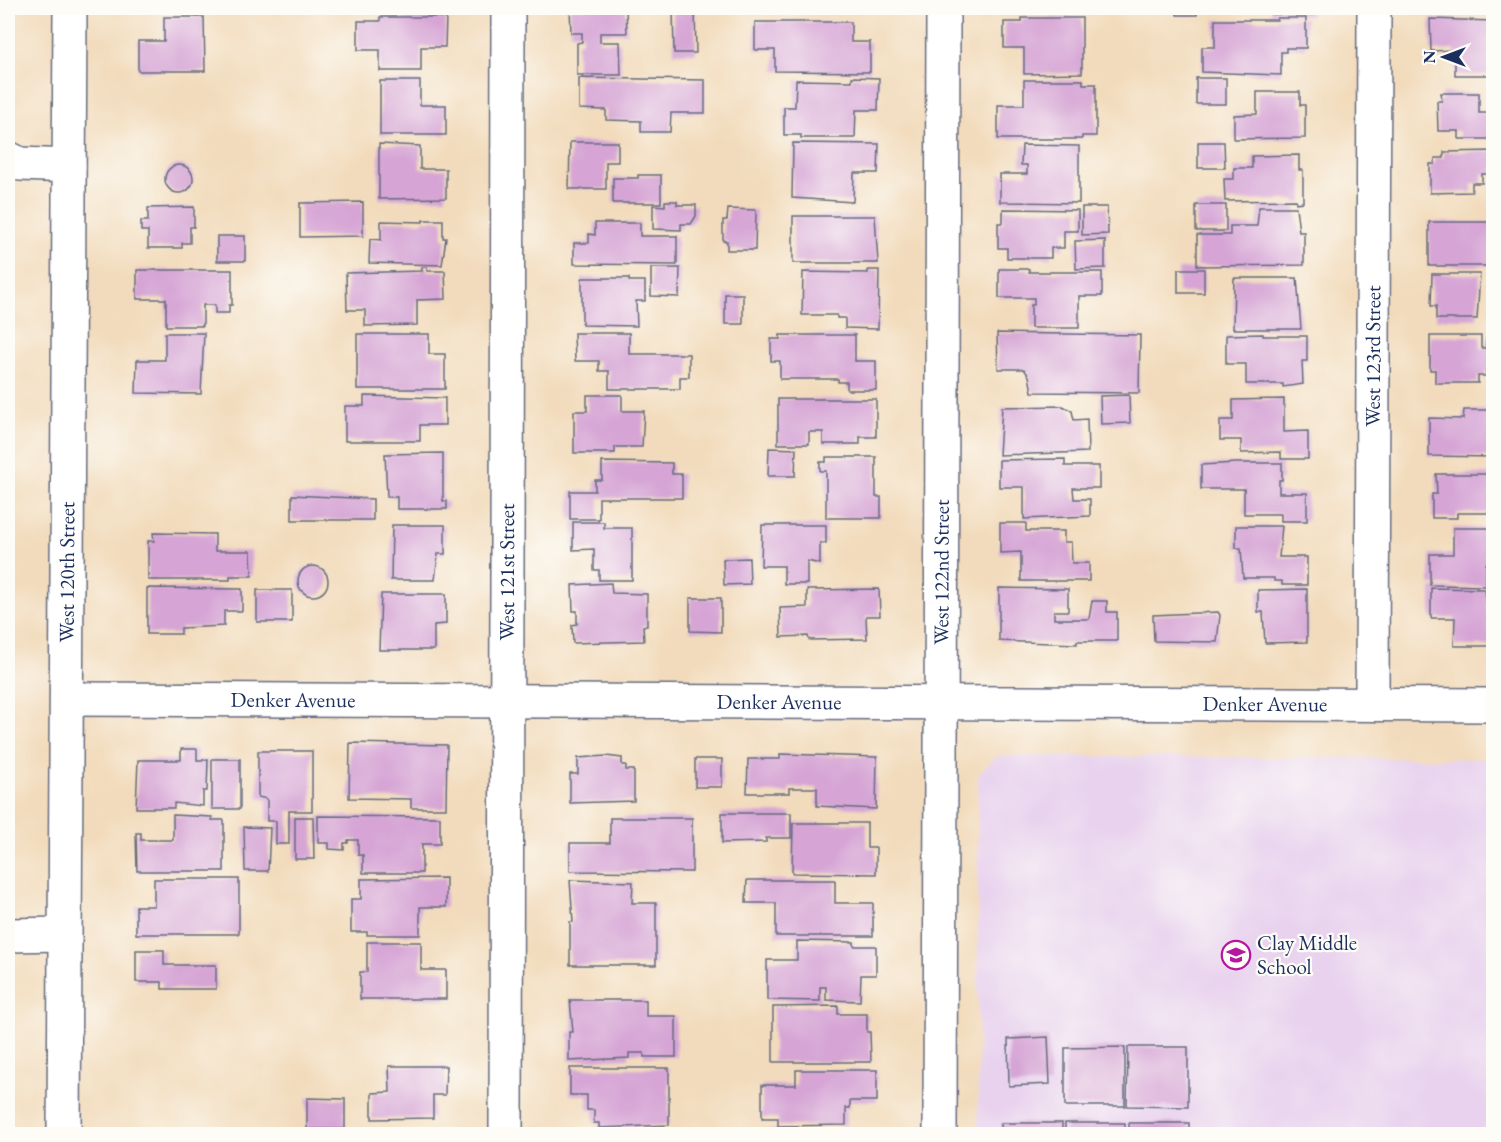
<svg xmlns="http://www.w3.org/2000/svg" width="1501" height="1142" viewBox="0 0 1501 1142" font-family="'EB Garamond',serif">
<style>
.built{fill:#e8d2ee}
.building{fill:#d6a5d5}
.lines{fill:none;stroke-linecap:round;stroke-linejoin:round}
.minor-casing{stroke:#666b7f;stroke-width:36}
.minor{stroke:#fff;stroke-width:33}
.labels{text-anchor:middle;stroke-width:4.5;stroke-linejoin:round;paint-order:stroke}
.street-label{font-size:21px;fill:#1b2f5e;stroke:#fdfcf7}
.poi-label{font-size:21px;fill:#1b2f5e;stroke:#fdfcf7;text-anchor:start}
</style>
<rect width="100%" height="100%" fill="#fdfcf7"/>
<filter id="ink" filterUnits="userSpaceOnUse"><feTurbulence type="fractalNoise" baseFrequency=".0167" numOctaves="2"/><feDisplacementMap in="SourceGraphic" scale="12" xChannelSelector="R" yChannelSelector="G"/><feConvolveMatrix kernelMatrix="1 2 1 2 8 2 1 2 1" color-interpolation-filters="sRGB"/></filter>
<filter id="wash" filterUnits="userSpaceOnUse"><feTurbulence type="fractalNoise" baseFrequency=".008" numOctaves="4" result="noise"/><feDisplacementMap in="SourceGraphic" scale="24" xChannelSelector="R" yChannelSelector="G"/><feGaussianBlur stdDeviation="1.35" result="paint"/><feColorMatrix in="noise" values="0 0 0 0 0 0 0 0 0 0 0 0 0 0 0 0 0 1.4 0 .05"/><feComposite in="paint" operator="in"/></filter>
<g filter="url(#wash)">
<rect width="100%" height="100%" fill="#f2dbbc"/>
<polygon class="built" points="997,756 1493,759 1493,1134 978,1134 978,775"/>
<g id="blocks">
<g class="building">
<polygon points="406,8 444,8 444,13 406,12"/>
<polygon points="570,8 626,8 627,33 600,33 600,42 620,42 621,75 577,75 577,43 582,42 582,33 571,33"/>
<polygon points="673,8 695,8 696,53 674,53"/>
<rect x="1000" y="8" width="33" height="4"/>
<rect x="1177" y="8" width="20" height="7"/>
<polygon points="1271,8 1311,8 1311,15 1271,14"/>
<rect x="1431" y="8" width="63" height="5"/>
<polygon points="164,17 204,17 205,71 138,71 138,41 164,41"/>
<polygon points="380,17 446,17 445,47 421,47 421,71 380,71 380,50 358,50 358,21 380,21"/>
<polygon points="1022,18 1082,18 1082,73 1024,74 1024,48 1004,48 1004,22 1022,22"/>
<polygon points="1277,18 1306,18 1306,48 1286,48 1286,52 1281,52 1281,75 1202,72 1202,47 1215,47 1215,20 1277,20"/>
<polygon points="1430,19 1494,21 1494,75 1455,75 1455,50 1431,51"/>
<polygon points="755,22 851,22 851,42 870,42 870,72 775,71 775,50 755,50"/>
<polygon points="852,77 879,78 878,110 856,110 855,138 801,138 801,135 784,135 784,107 795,107 796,80 852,81"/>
<polygon points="579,78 705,80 705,113 671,113 670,132 641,132 641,121 606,120 606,110 579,109"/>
<rect x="1196" y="78" width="30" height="26"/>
<polygon points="1024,80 1083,80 1083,84 1096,84 1096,136 1082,136 1082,139 998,139 998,105 1024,105"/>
<polygon points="380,81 420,81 420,105 446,105 446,135 380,135"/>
<polygon points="1257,92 1300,92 1300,105 1305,105 1305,138 1234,139 1234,115 1257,114"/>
<polygon points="1441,93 1479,93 1479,113 1494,113 1494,139 1459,139 1459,131 1438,131 1437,101 1442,101"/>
<polygon points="570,142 618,142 618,162 606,162 606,189 569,189"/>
<polygon points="1198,142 1224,142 1225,168 1198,168"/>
<polygon points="793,143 879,144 878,173 854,173 853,202 792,198"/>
<polygon points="379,144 420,146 420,169 446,169 446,198 379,199"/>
<polygon points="1022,145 1079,146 1079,203 1000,202 1000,174 1027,174 1027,165 1021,165"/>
<polygon points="1494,151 1494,174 1482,174 1482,183 1472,183 1472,192 1430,193 1430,164 1435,164 1435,158 1444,158 1444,152"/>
<polygon points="1299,155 1299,170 1303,170 1303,202 1296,203 1296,200 1225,201 1224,179 1234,179 1234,168 1252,168 1252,156"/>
<circle cx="179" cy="179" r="14"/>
<polygon points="638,175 661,175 661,203 613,203 613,178 638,178"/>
<polygon points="665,201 677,201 677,205 696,205 696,216 691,224 681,224 681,230 653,229 653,205 665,206"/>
<polygon points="363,202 363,236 300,237 300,203"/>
<rect x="1196" y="205" width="30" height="26"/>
<polygon points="194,207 194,227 190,227 190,243 182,243 182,248 148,248 148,231 141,231 141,221 148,221 148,208"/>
<polygon points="1082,207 1107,207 1108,234 1082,235"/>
<polygon points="1259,207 1296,207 1299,232 1304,232 1304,265 1197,266 1197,235 1230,235 1230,226 1257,226"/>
<polygon points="728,209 756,210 755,250 727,250 727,241 723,241 723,220 727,220"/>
<polygon points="1003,209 1078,210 1078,231 1064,231 1064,248 1051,248 1051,258 1007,258 1007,248 998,248 998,223 1003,223"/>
<polygon points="793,216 875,216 878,263 793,263"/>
<polygon points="423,220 443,220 443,238 446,238 442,265 369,263 370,239 381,240 381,221 423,222"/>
<rect x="1429" y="222" width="65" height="44"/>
<polygon points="595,223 640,223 640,236 677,236 677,265 574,264 574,243 589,243 589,234 595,235"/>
<rect x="217" y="236" width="28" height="25"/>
<polygon points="1105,240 1105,268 1076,269 1075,241"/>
<polygon points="422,267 427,267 427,271 445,271 446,299 417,300 417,325 365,326 365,310 347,310 346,273 422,271"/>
<polygon points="651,268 680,268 679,297 651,296"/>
<polygon points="999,269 1029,269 1029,272 1102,272 1102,296 1079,296 1079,328 1031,328 1031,305 1034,305 1034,298 999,298"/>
<rect x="1178" y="269" width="26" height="24"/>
<polygon points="137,270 232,270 232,305 229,305 229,313 215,313 215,305 203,305 203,326 166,326 166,299 137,299"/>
<polygon points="868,270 879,270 878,329 845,328 845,318 837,318 837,315 802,315 803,272 868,273"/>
<polygon points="1432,274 1480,274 1477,319 1436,319 1436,306 1431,306"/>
<polygon points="582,278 629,278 629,281 645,281 645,301 636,301 637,326 582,325"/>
<polygon points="1234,278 1297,278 1301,329 1233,329"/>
<rect x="725" y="294" width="18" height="30"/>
<polygon points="165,333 204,333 201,394 136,393 137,360 165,360"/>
<polygon points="574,333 629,333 629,354 689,354 689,377 680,377 680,389 609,389 609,371 599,371 599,361 575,361"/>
<polygon points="997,333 1140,335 1139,393 1032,392 1029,376 1024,369 998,369"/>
<polygon points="357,334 429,334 429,354 445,354 445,389 357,389"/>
<polygon points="1263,334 1263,336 1307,336 1307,361 1302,361 1303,384 1283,387 1283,384 1246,384 1246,364 1226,364 1226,335"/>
<polygon points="780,335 855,335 855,361 876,361 876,390 847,390 847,382 838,382 838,379 780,379 780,361 771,361 771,339 780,339"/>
<polygon points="1430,336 1481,336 1481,348 1486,348 1486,339 1494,339 1494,370 1486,370 1486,376 1478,376 1478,383 1435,383 1435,370 1430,370"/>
<polygon points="587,395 622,395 622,411 644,411 642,447 615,447 615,453 574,453 574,411 587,411"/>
<polygon points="1129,395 1130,423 1101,424 1100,396"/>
<polygon points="364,396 445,398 445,425 420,425 420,441 345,441 345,406 364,406"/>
<polygon points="778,399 876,399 876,437 860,437 860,444 823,444 823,432 809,432 809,444 778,444"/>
<polygon points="1284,399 1284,432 1308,431 1308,459 1281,459 1281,452 1241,453 1241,440 1220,440 1220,420 1233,420 1233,400"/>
<polygon points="1063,406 1072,411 1074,420 1087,419 1088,452 999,455 1002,407"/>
<polygon points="1464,410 1494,410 1494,457 1429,456 1429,418 1463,419"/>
<polygon points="769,448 796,449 795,476 768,476"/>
<polygon points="443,453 443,501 447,501 447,509 397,509 397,497 387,497 385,454"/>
<polygon points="826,457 876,457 876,497 881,497 881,518 826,518 826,471 820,471 820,462 826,462"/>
<polygon points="1065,459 1065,466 1099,466 1099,488 1073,488 1074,499 1090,499 1090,516 1024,519 1024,487 999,487 999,460"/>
<polygon points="602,462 672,463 672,474 682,474 682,498 599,498 599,519 570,519 570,491 595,491 595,480 602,480"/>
<polygon points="1236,463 1282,463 1282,480 1279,480 1279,493 1307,493 1307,521 1281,521 1281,514 1244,514 1244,489 1201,489 1201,465"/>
<polygon points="1436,474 1494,474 1494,513 1457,513 1457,518 1432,518 1432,494 1437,494"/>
<polygon points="292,495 373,499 373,520 292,520"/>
<polygon points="573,522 604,522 604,528 632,528 632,580 599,580 599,570 594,570 594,549 573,550"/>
<polygon points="1000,523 1026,523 1026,531 1064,531 1064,542 1071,542 1072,563 1089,563 1089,581 1021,581 1021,552 1000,553"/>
<polygon points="392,525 445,525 445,554 438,554 435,580 391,580"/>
<polygon points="762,525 826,525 826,543 820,543 820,564 807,561 807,584 784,584 784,566 761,566"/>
<polygon points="1236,526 1282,526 1279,557 1307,557 1307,585 1282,585 1282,581 1274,581 1274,578 1243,578 1241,548 1236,548"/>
<polygon points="1453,528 1494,528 1494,564 1486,564 1486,586 1430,585 1430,554 1453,554"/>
<polygon points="153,533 215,534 215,551 251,551 252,576 230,576 230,580 148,580 148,541 154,541"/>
<polygon points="749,558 750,584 724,585 723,559"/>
<circle cx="313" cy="581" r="15"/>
<polygon points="611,583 612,593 647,594 647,626 643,626 644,641 573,643 572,625 577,624 577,611 573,611 572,585"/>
<polygon points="147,588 242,589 242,611 224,611 224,626 181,628 181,634 147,634"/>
<polygon points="999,588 1068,589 1068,611 1054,611 1054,619 1089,619 1092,601 1107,601 1107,612 1117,612 1117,641 1077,641 1077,644 999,641"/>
<polygon points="1431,588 1485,589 1487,610 1494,610 1494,646 1454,646 1455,618 1431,618"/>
<polygon points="879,589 880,616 866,616 867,639 809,640 808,636 781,637 780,608 807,607 807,590"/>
<polygon points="1307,589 1307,642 1265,643 1263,612 1258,612 1258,590"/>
<rect x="257" y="590" width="35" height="32"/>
<polygon points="381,594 446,594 446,624 434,625 434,650 379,650"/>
<polygon points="690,598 721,598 721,632 690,631"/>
<polygon points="1218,612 1220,615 1217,642 1154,641 1153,615"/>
<polygon points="350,743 447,745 446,808 411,808 411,799 349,798"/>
<polygon points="181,749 197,749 197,760 208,760 207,791 203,791 203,806 174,803 174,808 136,808 138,760 181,760"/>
<polygon points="258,751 312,751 312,811 289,811 289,844 276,844 276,821 267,821 267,799 258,797"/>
<polygon points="780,754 877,757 876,809 817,806 817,788 789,788 789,793 747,793 748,759 780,759"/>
<polygon points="606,756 622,758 622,765 626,765 626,770 634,770 634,801 570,803 570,774 578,774 578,758"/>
<rect x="212" y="759" width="28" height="50"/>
<rect x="695" y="759" width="27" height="28"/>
<polygon points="722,813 791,813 791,838 766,838 766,842 722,843"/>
<polygon points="173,815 212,817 212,820 224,820 224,871 137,871 136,833 141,833 141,840 173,840"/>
<polygon points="318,816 440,817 440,844 422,844 422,873 363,873 363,855 358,855 358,840 348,840 348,843 344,843 344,850 329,849 329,843 318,843"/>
<polygon points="295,817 313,817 314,859 295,859"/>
<polygon points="610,818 692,818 692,872 570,871 570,843 610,843"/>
<polygon points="793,823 867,823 867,848 876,848 876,874 792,873"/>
<polygon points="244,827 270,828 268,871 245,871"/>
<polygon points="446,878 446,907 420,907 420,935 367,935 367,932 351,932 351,899 361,899 361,879"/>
<polygon points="154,879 239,879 239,934 136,934 136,906 154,906"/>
<polygon points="570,880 633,882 632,903 656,903 656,965 570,965 570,922 573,922"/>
<polygon points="747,880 835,880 835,903 873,903 873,936 776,936 776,903 746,903"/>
<polygon points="797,941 854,942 854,946 876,946 876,975 861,975 860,1001 826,1000 826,987 820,987 820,1001 767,1000 767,960 797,960"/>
<polygon points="367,942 421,942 421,970 446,970 446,999 360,999 360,972 367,972"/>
<polygon points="136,950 164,950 164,965 216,965 216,989 162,989 162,982 136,982"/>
<polygon points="570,1000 646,1000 646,1016 676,1016 676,1057 644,1057 644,1053 629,1053 629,1058 569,1061 569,1032 573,1032"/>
<polygon points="838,1006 838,1014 867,1014 867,1032 870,1032 871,1062 773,1062 773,1007"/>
<polygon points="1048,1037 1050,1084 1009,1086 1008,1039"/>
<polygon points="1125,1047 1125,1106 1065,1106 1065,1048"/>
<polygon points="1128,1047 1188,1047 1188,1107 1127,1106"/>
<polygon points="389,1066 446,1066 445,1095 433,1095 433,1118 372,1119 372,1093 390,1092"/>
<polygon points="570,1068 669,1068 669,1125 599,1128 599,1123 594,1123 594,1110 587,1110 587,1095 570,1095"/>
<polygon points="796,1070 877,1070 877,1101 850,1101 850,1108 846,1108 846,1125 778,1126 778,1118 762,1118 762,1085 796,1085"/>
<polygon points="307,1098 345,1099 345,1129 307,1129"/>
<rect x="1001" y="1123" width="61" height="11"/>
<rect x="1065" y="1123" width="60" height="11"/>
<rect x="1129" y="1123" width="60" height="11"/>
<rect x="755" y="1130" width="32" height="4"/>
<rect x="135" y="1131" width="86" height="3"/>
<polygon points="568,1131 603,1132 603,1134 568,1134"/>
</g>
</g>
</g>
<g filter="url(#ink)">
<use href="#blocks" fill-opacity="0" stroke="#666b7f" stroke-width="1.5"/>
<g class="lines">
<g class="minor-casing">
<g id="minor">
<polyline points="8,158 20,164 69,166"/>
<path id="s1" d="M67,699L1494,705"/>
<path id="s2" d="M1372,704L1374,8"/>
<polyline points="8,935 64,934"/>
<path id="s3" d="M64,1134L70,8"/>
<path id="s4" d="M506,1134L508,8"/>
<path id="s5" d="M940,1134L943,8"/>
</g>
</g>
<use href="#minor" class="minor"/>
</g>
</g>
<defs>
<g id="school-ring" transform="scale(1.5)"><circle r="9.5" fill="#fdfcf7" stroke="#b5179e" stroke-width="1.5"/><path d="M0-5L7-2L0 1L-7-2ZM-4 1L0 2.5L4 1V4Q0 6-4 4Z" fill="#b5179e"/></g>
</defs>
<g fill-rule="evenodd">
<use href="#school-ring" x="1236" y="955"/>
</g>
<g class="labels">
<g class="street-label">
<text dy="7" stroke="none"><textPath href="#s2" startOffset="348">West 123rd Street</textPath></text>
<text dy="7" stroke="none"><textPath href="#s3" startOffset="562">West 120th Street</textPath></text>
<text dy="7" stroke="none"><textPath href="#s4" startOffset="562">West 121st Street</textPath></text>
<text dy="7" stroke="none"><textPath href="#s5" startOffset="562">West 122nd Street</textPath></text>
<text dy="7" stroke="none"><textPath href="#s1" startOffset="226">Denker Avenue</textPath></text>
<text dy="7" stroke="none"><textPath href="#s1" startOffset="712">Denker Avenue</textPath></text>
<text dy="7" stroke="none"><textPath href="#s1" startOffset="1198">Denker Avenue</textPath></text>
</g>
<g class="poi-label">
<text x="1257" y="950">Clay Middle<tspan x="1257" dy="24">School</tspan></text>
</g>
</g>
<rect width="1501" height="1142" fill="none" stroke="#fdfcf7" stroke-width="30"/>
<g transform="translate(1444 57) rotate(270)" stroke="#fdfcf7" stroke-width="4.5" paint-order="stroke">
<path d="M0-4.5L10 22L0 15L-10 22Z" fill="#1b2f5e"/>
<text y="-9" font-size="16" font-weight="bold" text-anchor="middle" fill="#1b2f5e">N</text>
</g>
</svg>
